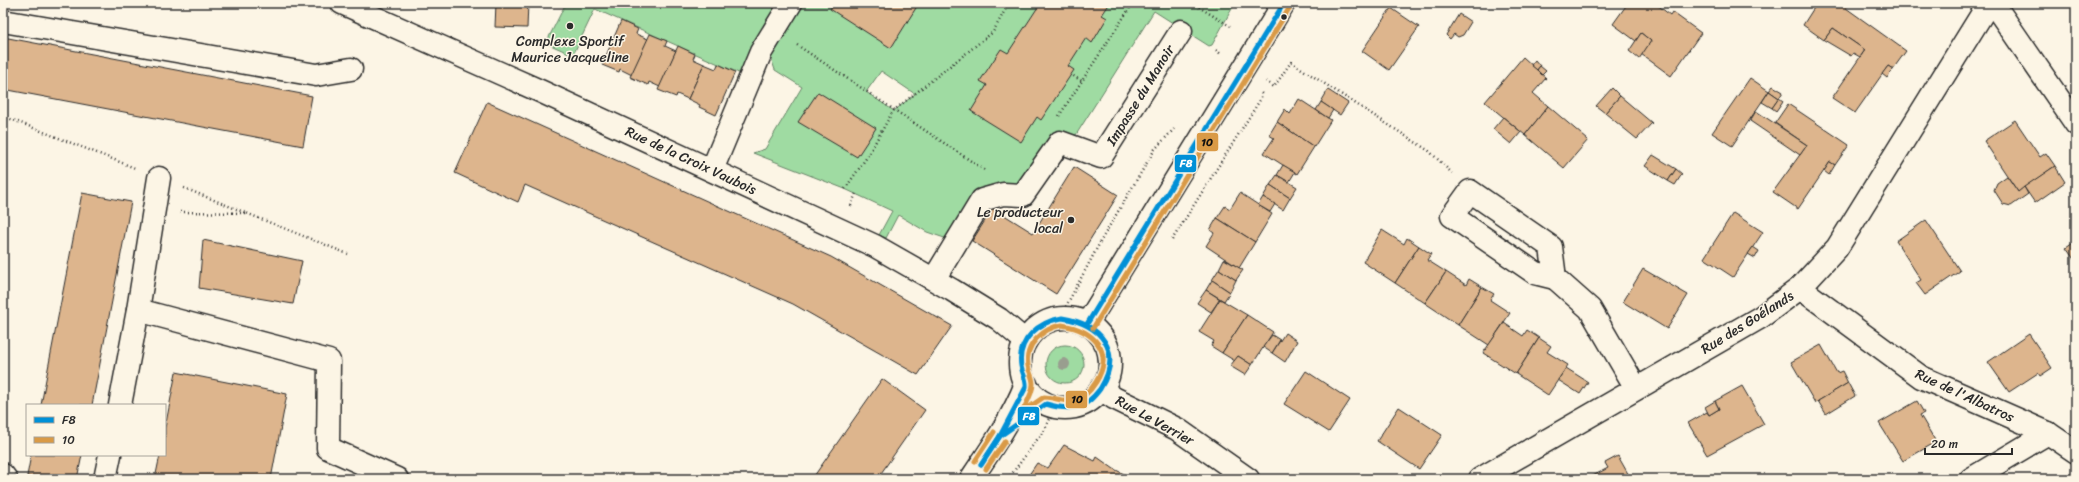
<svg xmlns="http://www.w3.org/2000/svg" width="2079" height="482" viewBox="0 0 2079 482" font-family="Sriracha,sans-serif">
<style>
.green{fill:#9fdba2;stroke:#658366;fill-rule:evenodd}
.building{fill:#ddb58d;stroke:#2b2b2b}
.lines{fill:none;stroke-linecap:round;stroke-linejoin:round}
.minor-casing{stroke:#2b2b2b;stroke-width:25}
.path{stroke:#2b2b2b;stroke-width:2.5;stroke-dasharray:1 3;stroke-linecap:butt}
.minor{stroke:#fcf5e5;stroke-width:22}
.bus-1-casing{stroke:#fcf5e5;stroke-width:8}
.bus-2-casing{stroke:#fcf5e5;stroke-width:8}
.bus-1{stroke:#0090d7;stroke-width:5}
.bus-2{stroke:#d99a46;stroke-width:5}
.tree{fill:#999e8f}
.bus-dot{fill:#2b2b2b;stroke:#fcf5e5;stroke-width:1.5}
.labels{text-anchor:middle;stroke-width:3;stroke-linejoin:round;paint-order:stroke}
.poi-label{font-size:14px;fill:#2b2b2b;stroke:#fcf5e5}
.street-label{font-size:14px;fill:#2b2b2b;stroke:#fcf5e5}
.line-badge{stroke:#fcf5e5;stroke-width:1.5}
.badge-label{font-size:11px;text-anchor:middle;font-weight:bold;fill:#fff}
.pale-badge-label{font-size:11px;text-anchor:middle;font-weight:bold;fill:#111}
</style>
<rect width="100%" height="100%" fill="#fcf5e5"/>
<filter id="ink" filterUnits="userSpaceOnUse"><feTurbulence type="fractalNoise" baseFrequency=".025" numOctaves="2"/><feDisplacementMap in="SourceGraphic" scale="8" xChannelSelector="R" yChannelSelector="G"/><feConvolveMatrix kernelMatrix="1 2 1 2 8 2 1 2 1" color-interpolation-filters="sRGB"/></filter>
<g filter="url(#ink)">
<g class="green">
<polygon points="566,3 791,3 750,78 595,9 573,55 546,43"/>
<path d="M800,3H1235L1212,45L1209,46L1154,11L1074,138L1060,142L1023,195L1003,194L956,242L927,232L898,215L886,238L879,235L892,211L845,189L753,153L765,149L802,87L775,70L770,55ZM881,71L915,94L894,111L866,92Z"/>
<circle cx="1065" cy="364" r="19"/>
</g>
<g class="building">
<polygon points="496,3 528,3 527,28 495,27"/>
<polygon points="834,3 919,3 891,48 830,9"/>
<polygon points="1032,3 1110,3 1102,15 1107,18 1092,43 1086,38 1068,66 1074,70 1041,120 1037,117 1021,142 971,111 987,85 980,81 1001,49 1008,53 1038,7"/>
<polygon points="1628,3 1655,3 1670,15 1672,12 1701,33 1671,76 1641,54 1651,41 1641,33 1636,41 1613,24"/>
<polygon points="1817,3 1845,3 1848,5 1846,8 1906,51 1893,69 1888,66 1855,113 1832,98 1865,50 1833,28 1824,40 1803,25"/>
<polygon points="1391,8 1419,27 1389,70 1362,51"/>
<polygon points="1459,14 1471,22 1463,35 1458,37 1454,34 1450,39 1446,35"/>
<polygon points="621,21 638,29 636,34 648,39 632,75 620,69 619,72 602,65"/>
<polygon points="1833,28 1865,50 1860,57 1853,53 1851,56 1824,40"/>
<polygon points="1641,33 1651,41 1639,59 1629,51"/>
<polygon points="650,34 667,41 665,46 676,51 660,87 649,82 648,85 630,77"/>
<polygon points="3,37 312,96 303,146 3,89"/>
<polygon points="678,46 695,54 693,59 704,64 688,99 677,94 676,97 658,90"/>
<polygon points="1523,57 1546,78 1533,93 1548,106 1525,135 1485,102"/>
<polygon points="1535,60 1540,66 1537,70 1531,65"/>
<polygon points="704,64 716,69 718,64 735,72 716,115 699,107 700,105 688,99"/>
<polygon points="1540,66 1546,71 1542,75 1537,70"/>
<polygon points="1888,66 1893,69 1887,78 1882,74"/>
<polygon points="1750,78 1769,91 1732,146 1712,133"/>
<polygon points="1773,86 1783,92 1779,98 1769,91"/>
<polygon points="1612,88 1620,96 1605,113 1596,106"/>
<polygon points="1328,90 1348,103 1340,115 1321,102"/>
<polygon points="1769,91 1779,98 1772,108 1762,102"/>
<polygon points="818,92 876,128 857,157 798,122"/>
<polygon points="1620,96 1652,123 1637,139 1605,113"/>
<polygon points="1779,98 1783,101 1776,111 1772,108"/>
<polygon points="1299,99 1331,120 1314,147 1277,122 1285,109 1290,114"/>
<polygon points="487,102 831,257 952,326 918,375 793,304 525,185 518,202 455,173"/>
<polygon points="1321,102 1333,110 1328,118 1316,110"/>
<polygon points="1788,104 1849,145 1835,165 1830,162 1798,209 1773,192 1807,145 1775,123"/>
<polygon points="1548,106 1588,140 1564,168 1525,135"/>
<polygon points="1756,111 1807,145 1800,155 1750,121"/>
<polygon points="1503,117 1521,132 1511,144 1493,129"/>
<polygon points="2015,120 2040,157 2046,153 2055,166 2018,192 1984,141"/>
<polygon points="1277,122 1314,147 1297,174 1264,153 1274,138 1269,135"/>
<polygon points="1653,155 1676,169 1668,181 1645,166"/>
<polygon points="1830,162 1835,165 1829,175 1824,171"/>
<polygon points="1283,165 1295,172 1289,182 1277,175"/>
<polygon points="2055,166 2065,182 2035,203 2024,187"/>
<polygon points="1074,167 1118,195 1056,294 972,241 993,208 1033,233"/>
<polygon points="1676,169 1682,174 1675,185 1668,181"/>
<polygon points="1277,175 1297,187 1290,198 1270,185"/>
<polygon points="2007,176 2018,192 2024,187 2028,194 2011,206 2003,204 1994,190 1997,183"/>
<polygon points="1270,185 1290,198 1283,210 1263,197"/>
<polygon points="82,193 131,202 92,405 41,405"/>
<polygon points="1240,193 1272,214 1255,242 1217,218 1225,206 1230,209"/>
<polygon points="1263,197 1275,204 1270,212 1258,205"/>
<polygon points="1733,213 1763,232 1733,277 1704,258"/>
<polygon points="1217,218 1255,242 1239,268 1206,246 1214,233 1210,230"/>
<polygon points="1926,220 1960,271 1925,295 1916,283 1921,280 1896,241"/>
<polygon points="1382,230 1404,244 1407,238 1419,246 1395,283 1363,262"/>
<polygon points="203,240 302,261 293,304 199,288"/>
<polygon points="2076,241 2076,262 2066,248"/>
<polygon points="1419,246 1431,254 1427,260 1446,272 1425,303 1395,283"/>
<polygon points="1753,247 1759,251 1755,258 1748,254"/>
<polygon points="1224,259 1243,270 1236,280 1219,269"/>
<polygon points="1219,269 1236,280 1230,292 1212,280"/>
<polygon points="1643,269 1688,295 1667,329 1623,302"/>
<polygon points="1446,272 1466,285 1469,279 1482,287 1458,325 1425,303"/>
<polygon points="1212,280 1230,292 1224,301 1206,290"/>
<polygon points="1482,287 1494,294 1490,300 1510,313 1489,345 1458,325"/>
<polygon points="1206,290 1220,299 1211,312 1197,303"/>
<polygon points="1220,299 1247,315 1222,353 1211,346 1214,341 1199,332"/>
<polygon points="1247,315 1273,332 1252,365 1238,356 1235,361 1222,353"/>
<polygon points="1504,323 1523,336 1527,330 1539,338 1516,374 1483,353"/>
<polygon points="1285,333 1297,341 1285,362 1272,353"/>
<polygon points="2029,334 2052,368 2040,376 2038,373 2009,392 1988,362"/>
<polygon points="1272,335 1280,340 1272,353 1263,347"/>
<polygon points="1539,338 1551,346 1547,352 1568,365 1548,395 1516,374"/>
<polygon points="1821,345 1837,373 1842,371 1848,383 1815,403 1791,362"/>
<polygon points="1238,356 1252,365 1245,375 1230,366"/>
<polygon points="1566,368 1588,382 1580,394 1558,380"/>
<polygon points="1306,371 1350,400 1329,432 1284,404"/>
<polygon points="176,372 287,394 271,479 155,479 160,455 165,455 165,428"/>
<polygon points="882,379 925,410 877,479 812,479"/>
<polygon points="1848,383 1855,396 1826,414 1818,401"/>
<polygon points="1742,386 1764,424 1707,455 1688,423 1707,412 1709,415 1719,409 1715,401"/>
<polygon points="1715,401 1719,409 1709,415 1705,407"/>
<polygon points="1917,401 1924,413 1920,415 1936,442 1903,461 1879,423"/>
<polygon points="1399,407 1442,435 1419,469 1377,441"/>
<polygon points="1064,445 1095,461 1097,457 1114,469 1134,479 1026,479 1037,463 1048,468"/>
<polygon points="31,455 82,455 77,479 40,479 27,476"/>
<polygon points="1618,456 1631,479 1587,479 1608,468 1605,463"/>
</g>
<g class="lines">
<g class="minor-casing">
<g id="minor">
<polyline points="342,3 540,91 875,246 952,290 999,319 1018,335 1027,339"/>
<polyline points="1993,3 2076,124"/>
<polyline points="3,21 316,75 351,69"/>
<polyline points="712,170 761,52 791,3"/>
<polygon points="1470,191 1551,247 1555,278 1535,273 1452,216"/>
<polyline points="1555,278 1590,309 1636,388"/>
<polyline points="934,279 982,200 1003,194 1023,195 1060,142 1101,157 1181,31"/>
<polyline points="1800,288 1921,377 2048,433 2076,452"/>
<polyline points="138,310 159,178"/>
<circle cx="1065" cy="363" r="45"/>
<polyline points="1087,324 1284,3"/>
<polyline points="1101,389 1114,398 1177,429 1248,479"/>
<polyline points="120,405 138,310 329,361 328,448 397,479"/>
<polyline points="3,475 6,479"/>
<polyline points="105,479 110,455"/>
<path d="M971,479C992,448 1012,419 1026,384"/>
<polyline points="1480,479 1761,317 1800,288 1837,248 1989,3"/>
<polyline points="1971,479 2048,433"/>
</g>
</g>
<g class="path">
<polyline points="1192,3 1230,26"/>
<polyline points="797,45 986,171"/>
<polyline points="1216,50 1222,55"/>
<polyline points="1070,74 1082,81"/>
<polyline points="1266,81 1274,87 1291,62 1429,151 1452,173"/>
<polyline points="3,116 135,168"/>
<polyline points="1059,116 1133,3"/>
<polyline points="184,188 348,254"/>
<polyline points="845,189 867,157 893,111 993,32 1009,3"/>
<polyline points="851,206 856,193"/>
<polyline points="180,212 245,213"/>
<polyline points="1172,240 1260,100 1262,94 1260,92"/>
<polyline points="1064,310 1103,237 1155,149 1174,129"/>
<polyline points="1008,479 1045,429 1056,407"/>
</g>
<use href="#minor" class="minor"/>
<g class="bus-1-casing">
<g id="bus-1">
<path d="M1062,318C1101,324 1124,351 1100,389C1094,397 1087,405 1076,407C1066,409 1056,407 1046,404L1000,436L1026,387C1027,379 1022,373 1021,366C1017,339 1039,322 1062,318Z"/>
<polyline points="1087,324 1284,3"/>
<polyline points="981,465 1000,436"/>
<polyline points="981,465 1000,436"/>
</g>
</g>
<g class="bus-2-casing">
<g id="bus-2">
<path d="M1062,325C1093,330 1115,351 1096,382C1091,390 1084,398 1075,400C1064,403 1055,397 1044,397L1022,412C1026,404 1033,393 1033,384C1033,377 1029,372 1028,366C1024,344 1044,328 1062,325Z"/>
<polyline points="1093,328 1290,7"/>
<polyline points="975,461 994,432"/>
<polyline points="986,469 1005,441"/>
</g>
</g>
<use href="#bus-1" class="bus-1"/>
<use href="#bus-2" class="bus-2"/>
</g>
<circle class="tree" cx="1064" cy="364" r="6"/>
</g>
<g class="bus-dot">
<circle cx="1284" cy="17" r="3.5"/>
<circle cx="570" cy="26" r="4"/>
<circle cx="1071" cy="220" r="4"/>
</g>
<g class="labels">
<g class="poi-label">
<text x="570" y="46">Complexe Sportif<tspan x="570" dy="16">Maurice Jacqueline</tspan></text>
<text x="1063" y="217" text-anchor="end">Le producteur<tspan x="1063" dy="16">local</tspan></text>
</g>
<g class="street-label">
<text transform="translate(1140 95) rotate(-58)" y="5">Impasse du Manoir</text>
<text transform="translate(691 160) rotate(25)" y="5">Rue de la Croix Vaubois</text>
<text transform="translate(1747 322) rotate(-32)" y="5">Rue des Goélands</text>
<text transform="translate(1965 395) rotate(25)" y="5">Rue de l'Albatros</text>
<text transform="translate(1155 420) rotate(29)" y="5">Rue Le Verrier</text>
</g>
</g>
<g class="line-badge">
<rect x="1196" y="132" width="23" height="20" rx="4" fill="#d99a46"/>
<rect x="1174" y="154" width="23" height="19" rx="4" fill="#0090d7"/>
<rect x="1065" y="390" width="23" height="19" rx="4" fill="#d99a46"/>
<rect x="1017" y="406" width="23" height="20" rx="4" fill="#0090d7"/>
</g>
<g class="badge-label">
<text x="1186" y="167">F8</text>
<text x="1029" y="420">F8</text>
</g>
<g class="pale-badge-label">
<text x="1207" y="146">10</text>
<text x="1077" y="403">10</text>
</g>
<rect width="2079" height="482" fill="none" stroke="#fcf5e5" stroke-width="16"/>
<rect x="8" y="8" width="2063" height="466" fill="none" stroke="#2b2b2b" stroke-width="1.5" filter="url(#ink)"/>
<rect x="26" y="404" width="140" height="52" fill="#fcf5e5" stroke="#a8a49b"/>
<rect x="34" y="417" width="20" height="6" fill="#0090d7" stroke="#a8a49b"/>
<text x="62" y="424" font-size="12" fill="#2b2b2b">F8</text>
<rect x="34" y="437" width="20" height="6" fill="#d99a46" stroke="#a8a49b"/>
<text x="62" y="444" font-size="12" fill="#2b2b2b">10</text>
<path d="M1925 448v6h87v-6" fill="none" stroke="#2b2b2b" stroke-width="2"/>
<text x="1931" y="448" font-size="12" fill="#2b2b2b" stroke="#fcf5e5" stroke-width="3" paint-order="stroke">20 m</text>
</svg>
